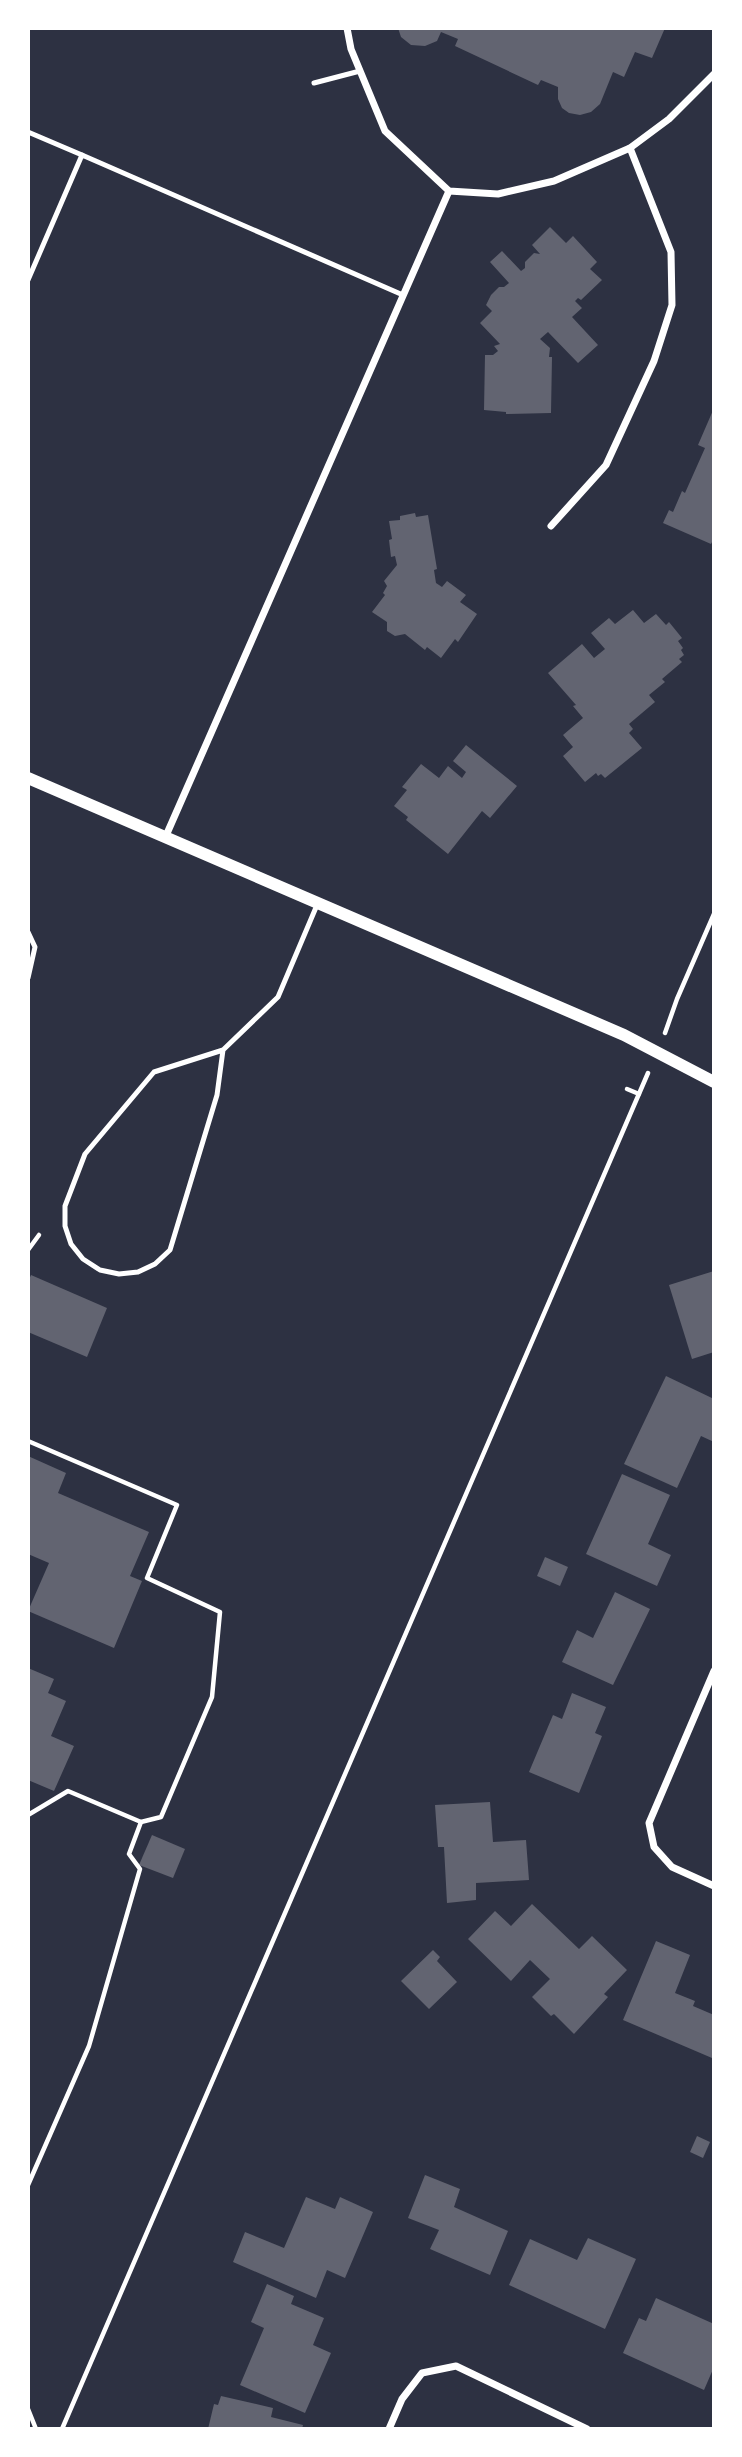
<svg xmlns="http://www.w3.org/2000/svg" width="742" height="2457" viewBox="0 0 742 2457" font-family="'Open Sans',sans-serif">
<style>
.building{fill:#626471}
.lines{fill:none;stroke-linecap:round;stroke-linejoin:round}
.path{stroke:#fff;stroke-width:4.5}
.service{stroke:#fff;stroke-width:5}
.minor{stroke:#fff;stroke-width:7}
.tertiary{stroke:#fff;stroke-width:12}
</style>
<rect width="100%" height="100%" fill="#2d3142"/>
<g class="building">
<polygon points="398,28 665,28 652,58 635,52 624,77 613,72 600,104 591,112 580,115 569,113 562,108 558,99 558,87 541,80 538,85 455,46 458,39 441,32 437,41 425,46 411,45 401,37"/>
<polygon points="550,227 566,243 573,236 597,262 590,269 602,280 581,300 578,298 575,301 582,308 572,317 598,345 578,363 548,332 540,339 550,348 549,357 552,357 551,413 506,414 506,412 484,410 485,355 493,355 498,351 494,346 500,344 480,323 492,311 486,305 491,295 499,287 504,287 509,283 490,262 502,251 521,271 525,268 525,262 534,253 540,254 532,245"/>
<polygon points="714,408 714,538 711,544 663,523 669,510 673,512 682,491 685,493 705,448 698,445"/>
<polygon points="415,513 416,517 428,515 437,569 434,570 436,583 442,587 447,581 466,595 460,602 477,614 458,642 455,639 441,658 427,647 425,650 405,634 395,636 387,631 387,622 372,612 385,595 383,593 387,586 384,581 397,565 395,556 391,557 389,540 392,539 389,521 400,520 400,516"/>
<polygon points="633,610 644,623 656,614 666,625 669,622 682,638 678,641 683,648 681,650 684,655 679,659 682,662 662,679 665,682 649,695 655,702 629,724 633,729 629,733 642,748 605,778 601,774 598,776 596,773 585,782 563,756 573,747 563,735 583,718 573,706 576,705 548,673 582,644 594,658 605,649 591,633 609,618 615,624"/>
<polygon points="466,745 517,786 490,818 482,811 448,854 406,820 408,817 394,806 407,790 402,787 421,764 439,778 448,766 462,778 466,772 453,761"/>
<polygon points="714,1271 714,1352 692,1359 669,1285"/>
<polygon points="31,1275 107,1308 87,1357 28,1332 28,1282"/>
<polygon points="666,1376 714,1399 714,1442 701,1436 677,1488 624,1464"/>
<polygon points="28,1456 66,1473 58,1493 149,1532 130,1576 142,1581 114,1648 28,1611 49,1563 28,1554"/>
<polygon points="622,1474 670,1495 648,1544 671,1555 657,1586 586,1554"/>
<polygon points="545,1557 568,1567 560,1586 537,1576"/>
<polygon points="615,1592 650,1609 613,1685 562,1662 577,1630 593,1638"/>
<polygon points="28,1668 54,1679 48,1693 66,1701 51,1736 74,1746 54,1791 28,1780"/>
<polygon points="572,1693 606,1707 595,1733 602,1736 579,1793 529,1772 553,1715 562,1719"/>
<polygon points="490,1802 493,1842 526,1840 529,1880 476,1883 476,1900 447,1903 444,1847 438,1847 435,1805"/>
<polygon points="152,1835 185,1849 173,1878 139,1865"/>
<polygon points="532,1904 579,1949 592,1936 627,1970 604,1994 608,1997 574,2034 554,2014 551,2016 532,1997 550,1979 530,1960 511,1981 468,1939 495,1911 511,1926"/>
<polygon points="656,1941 690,1955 675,1993 695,2001 693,2006 714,2015 712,2058 623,2020"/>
<polygon points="433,1950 440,1957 437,1961 457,1982 429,2009 401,1981"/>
<polygon points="697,2136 710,2142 703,2158 690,2152"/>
<polygon points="425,2175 460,2189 454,2207 508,2231 490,2275 430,2249 439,2230 408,2218"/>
<polygon points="306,2197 335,2209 340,2197 373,2212 345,2278 327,2270 316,2298 233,2262 245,2232 284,2248"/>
<polygon points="588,2238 636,2259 605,2329 509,2285 530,2239 577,2260"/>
<polygon points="267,2284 294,2296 291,2304 324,2318 313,2345 331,2353 305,2413 240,2385 264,2328 251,2322"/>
<polygon points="656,2298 714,2324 714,2367 704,2390 623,2353 639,2318 646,2321"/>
<polygon points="221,2396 273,2408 271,2417 303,2425 302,2429 208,2429 214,2404 218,2405"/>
</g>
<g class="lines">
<g class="path">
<polyline points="665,1033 677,999 714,914"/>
<polyline points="627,1089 639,1094"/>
<polyline points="28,1250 39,1235"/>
<polyline points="28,1441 177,1505 147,1578 220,1612 212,1697 161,1817 141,1822 129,1854 140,1869 89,2046 28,2185"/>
<polyline points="28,1815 68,1791 141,1822"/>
<polyline points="28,2409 36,2429"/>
<polyline points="62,2429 648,1073"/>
</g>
<g class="service">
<polyline points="314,83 360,71"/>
<polyline points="28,132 82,155"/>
<polyline points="28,280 82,155 403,295"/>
<polyline points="28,932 35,947 28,978"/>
<polyline points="223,1050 217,1095 170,1250 155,1264 138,1272 119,1274 100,1270 83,1259 71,1244 65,1226 65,1206 85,1154 154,1072 223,1050 278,997 317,905"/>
</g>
<g class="minor">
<polyline points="347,28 351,49 385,131 449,191 498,194 554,181 630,148 669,119 714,74"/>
<polyline points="551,526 606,465 654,361 672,305 671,252 630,148"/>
<polyline points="165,838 449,191"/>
<polyline points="714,1671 649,1823 654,1847 672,1867 714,1886"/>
<polyline points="389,2429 402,2399 422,2373 456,2366 587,2429"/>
</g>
<polyline class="tertiary" points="28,778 624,1035 714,1082"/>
</g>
<rect width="742" height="2457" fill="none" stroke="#ffffff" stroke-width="60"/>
</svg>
